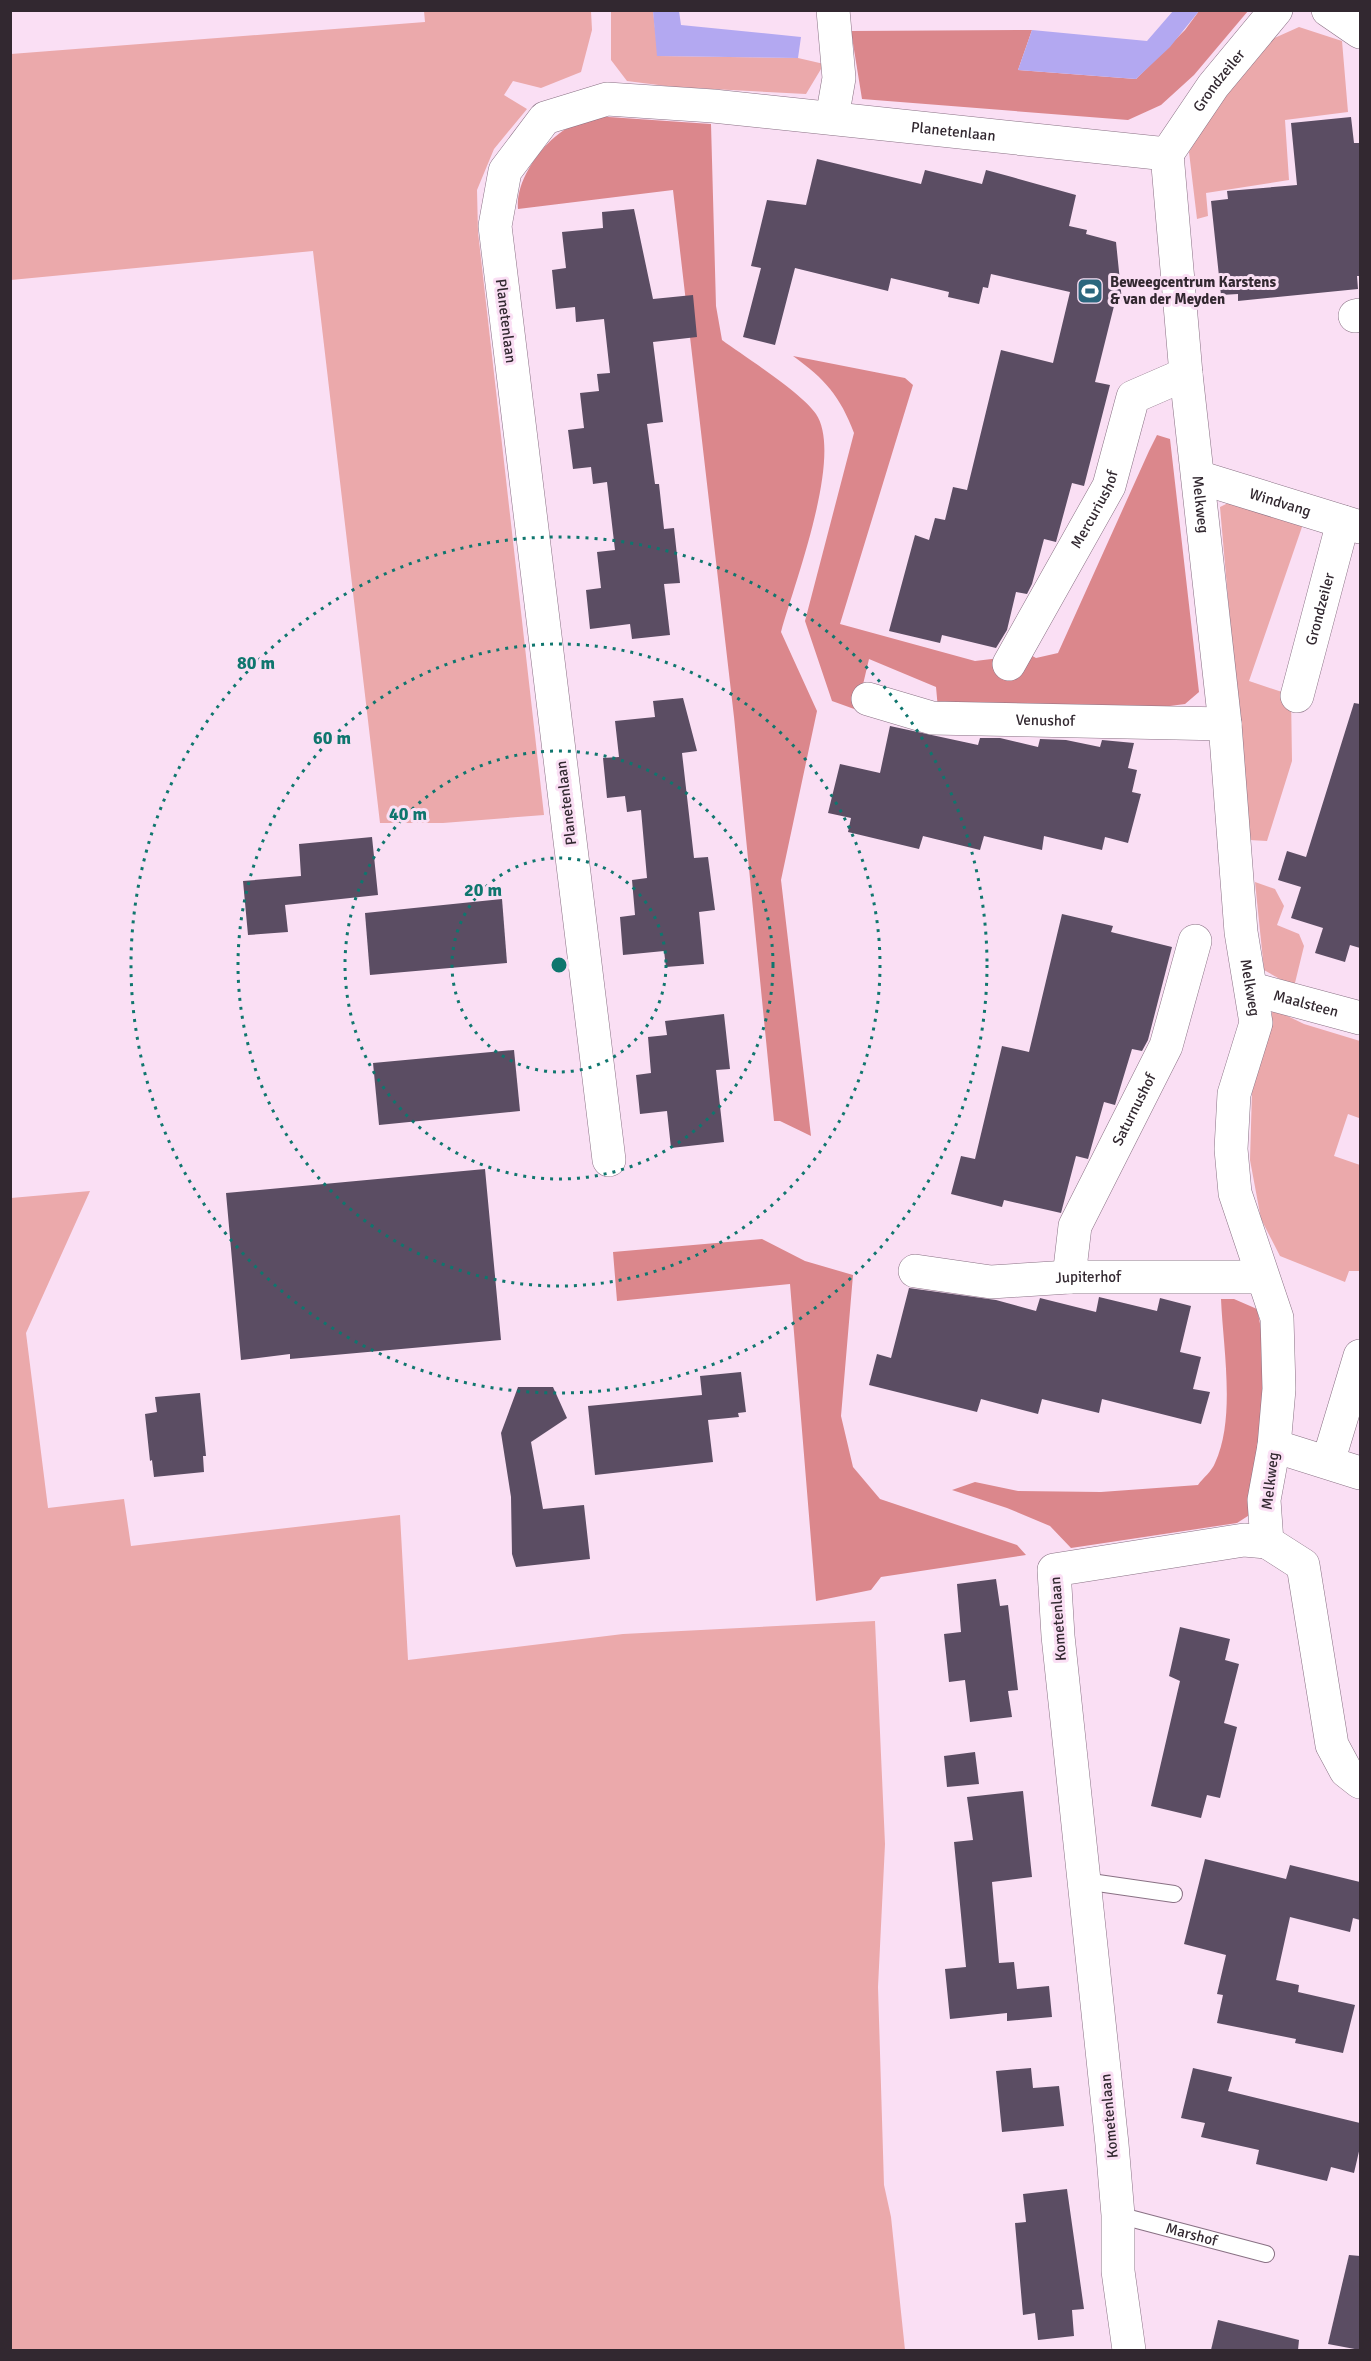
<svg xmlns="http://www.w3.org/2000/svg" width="1371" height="2361" viewBox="0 0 1371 2361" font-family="Signika,sans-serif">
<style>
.green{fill:#eba9ab}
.forest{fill:#db878c}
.water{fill:#b3a8f1}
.building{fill:#5b4d63}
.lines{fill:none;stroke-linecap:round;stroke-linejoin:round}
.lane-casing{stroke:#897184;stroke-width:18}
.street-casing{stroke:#897184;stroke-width:34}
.lane{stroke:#fff;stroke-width:16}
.street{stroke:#fff;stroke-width:33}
.ring{fill:none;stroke:#0f766e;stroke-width:3;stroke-dasharray:3 6}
.labels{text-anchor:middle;stroke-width:6;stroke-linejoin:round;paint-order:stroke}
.street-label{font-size:15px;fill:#322830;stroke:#fadff4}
.poi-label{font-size:15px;font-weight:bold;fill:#322830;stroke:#fadff4;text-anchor:start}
.centre{fill:#0f766e;stroke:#fadff4;stroke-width:3}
.ring-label{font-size:18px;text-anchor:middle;font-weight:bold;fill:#0f766e;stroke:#fadff4;stroke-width:6;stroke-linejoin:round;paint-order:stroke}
</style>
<rect width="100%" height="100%" fill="#fadff4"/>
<g class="green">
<polygon points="653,10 658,56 798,58 824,64 806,94 674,87 627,81 611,60 611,11"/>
<polygon points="424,11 591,11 592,30 581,72 541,88 513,81 504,95 527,109 494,149 477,190 478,232 544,815 443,823 380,823 313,251 11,280 11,54 425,22"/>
<polygon points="1299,27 1342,41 1348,112 1285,120 1289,180 1206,193 1208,216 1197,219 1189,152 1211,114 1270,40"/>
<polygon points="1232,501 1303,524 1249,681 1291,695 1292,761 1267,841 1249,840 1220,507"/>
<polygon points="1255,882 1275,889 1284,906 1277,925 1299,934 1304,946 1294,987 1264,970"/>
<polygon points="1273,1009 1304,1024 1360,1041 1360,1114 1359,1118 1348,1114 1334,1156 1360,1165 1360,1271 1349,1271 1345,1282 1280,1256 1261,1219 1250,1160 1252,1092"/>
<polygon points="90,1191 26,1333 48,1508 124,1499 131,1546 400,1515 408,1660 623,1634 875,1621 885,1844 878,1987 884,2185 891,2217 905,2350 11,2350 11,1198"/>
</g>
<g class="forest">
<polygon points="1199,11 1248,11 1194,75 1161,105 1128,120 862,99 851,31 1032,30 1018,70 1136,79 1185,30"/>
<path d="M594,116L711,124L716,306L722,340C745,357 801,392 816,414C844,455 794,584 781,632L817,711L781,880L811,1136L780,1121H774L734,717L673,190L518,209C515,181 541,145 564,130C573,125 585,121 594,116Z"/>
<path d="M793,356L905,378L913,385L840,624L975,661L1000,658L1016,647L1036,658L1058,653L1149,451L1157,435L1170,439L1199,692L1185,704L1132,711L938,709L936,687L869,659L857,710L832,701L805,621L854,433C840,396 825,379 793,356Z"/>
<polygon points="762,1239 805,1261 853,1275 841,1416 853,1467 880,1499 1017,1545 1026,1555 881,1577 871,1590 816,1601 790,1284 617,1301 613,1252"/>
<path d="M1221,1299H1234L1257,1309C1273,1376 1259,1446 1251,1514L1237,1523L1071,1548L1050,1526L1007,1508L952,1490L975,1482L1018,1491L1101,1492L1198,1485C1203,1478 1212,1471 1215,1463C1236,1418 1223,1347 1221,1299Z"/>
</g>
<g class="water">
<polygon points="653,11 679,11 681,25 801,37 798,58 657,56"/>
<polygon points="1173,11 1199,11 1170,47 1136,79 1018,70 1032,30 1147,41"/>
</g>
<g class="building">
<polygon points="1351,117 1354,143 1360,143 1360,276 1357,276 1358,289 1238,301 1238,294 1221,295 1211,201 1228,199 1227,191 1297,185 1291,123"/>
<polygon points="817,159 921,184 925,170 982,184 986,170 1012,177 1076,195 1069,226 1087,230 1086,234 1116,242 1122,301 1115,302 1095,382 1110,385 1084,486 1072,483 1056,542 1044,539 1032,584 1027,594 1016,592 1007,630 996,648 942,635 940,643 889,631 915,535 929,540 935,518 945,520 953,487 967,490 1001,350 1053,363 1070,292 991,274 988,288 983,287 979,304 948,297 949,292 891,278 888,291 795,268 775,345 743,337 761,268 751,266 767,200 806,205"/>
<polygon points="634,209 653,299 693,295 697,337 653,342 663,422 647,424 655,484 659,484 664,529 674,528 680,583 664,584 670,635 632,639 630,624 590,629 586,590 601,588 597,552 615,550 607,482 593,484 591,467 573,469 568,430 584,428 580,393 599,391 597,374 610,373 604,319 576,322 575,307 556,309 552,270 566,268 562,232 603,228 602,212"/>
<polygon points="683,698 697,751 682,753 694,858 708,857 715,910 699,912 704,964 666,967 664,951 623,955 620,917 635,915 632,880 647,878 641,810 627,812 625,796 607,798 603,758 619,757 615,721 655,717 653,701"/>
<polygon points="1354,703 1360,704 1360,948 1350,945 1345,962 1315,953 1323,928 1291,918 1301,887 1278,880 1287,851 1306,857"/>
<polygon points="890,726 978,745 980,738 1000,738 1038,747 1040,739 1066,740 1100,747 1102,740 1134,743 1128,768 1137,770 1132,792 1141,794 1128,843 1105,837 1102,850 1044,836 1042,850 984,836 980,850 923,836 919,849 848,832 851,818 828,813 840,764 880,773"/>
<polygon points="372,837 378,895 285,905 288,932 248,935 243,881 301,876 299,844"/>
<polygon points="502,899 507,963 370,975 365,913"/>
<polygon points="1062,914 1113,926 1111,932 1172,947 1148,1040 1142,1051 1132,1049 1115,1105 1104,1102 1088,1159 1076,1156 1061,1213 1004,1200 1002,1207 951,1194 961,1156 975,1159 1002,1046 1029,1052"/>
<polygon points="724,1014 730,1069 716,1070 724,1142 671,1148 667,1111 640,1114 636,1075 651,1073 648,1037 667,1035 665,1021"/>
<polygon points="514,1050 520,1111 379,1125 373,1063"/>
<polygon points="485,1169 501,1340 290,1359 290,1354 241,1360 226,1193"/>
<polygon points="909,1288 996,1300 1036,1311 1040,1298 1096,1312 1099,1297 1157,1311 1160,1298 1191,1306 1180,1352 1201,1357 1193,1389 1210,1392 1201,1424 1102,1399 1099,1413 1042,1399 1038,1414 981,1399 977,1412 869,1385 877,1354 891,1358"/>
<polygon points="741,1372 746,1412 738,1413 739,1417 708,1420 713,1462 595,1475 588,1406 702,1395 700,1376"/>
<polygon points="518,1387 553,1387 567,1418 531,1442 543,1509 584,1505 590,1559 516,1567 512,1554 511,1497 501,1433"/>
<polygon points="200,1393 206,1456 203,1456 204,1472 154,1477 152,1460 150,1461 145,1414 157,1412 155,1397"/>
<polygon points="996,1579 1000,1606 1008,1605 1018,1690 1008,1691 1012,1717 970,1722 965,1680 949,1682 944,1634 961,1632 957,1584"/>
<polygon points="1180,1627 1230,1639 1225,1660 1239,1664 1224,1723 1237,1727 1220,1798 1207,1795 1201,1818 1151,1806 1180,1681 1169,1676"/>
<polygon points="975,1752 979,1784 947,1787 944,1756"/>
<polygon points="1023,1791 1032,1877 992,1882 999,1963 1014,1962 1017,1989 1049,1986 1052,2017 1007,2021 1007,2013 950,2019 945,1969 966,1967 954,1842 973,1840 967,1797"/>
<polygon points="1205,1859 1286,1879 1290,1865 1360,1882 1360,1920 1353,1918 1350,1932 1290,1917 1276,1980 1299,1985 1298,1992 1355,2005 1343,2053 1295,2043 1296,2039 1217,2023 1223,1995 1217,1994 1226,1955 1184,1944"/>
<polygon points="1031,2068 1033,2088 1059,2086 1064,2126 1002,2132 996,2071"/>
<polygon points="1193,2068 1232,2077 1228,2091 1360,2123 1360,2147 1354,2173 1331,2167 1327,2181 1256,2164 1259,2150 1201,2137 1205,2123 1181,2118"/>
<polygon points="1067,2189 1084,2309 1072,2310 1074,2336 1038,2340 1035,2313 1023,2315 1015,2223 1026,2222 1023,2194"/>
<polygon points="1349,2255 1360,2256 1360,2350 1328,2344"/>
<polygon points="1218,2320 1299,2340 1298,2350 1211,2350"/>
</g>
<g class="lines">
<g class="lane-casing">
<g id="lane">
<polyline points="1084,1881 1174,1894"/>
<path id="s1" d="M1118,2215L1266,2254"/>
</g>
</g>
<g class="street-casing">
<g id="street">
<polyline points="1328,10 1360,32"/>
<polyline points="832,118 839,78 833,10"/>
<path id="s2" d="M1167,154L1186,374L1225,724L1241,932L1256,1023L1234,1094L1231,1149L1235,1193L1277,1318L1279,1389L1274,1446L1264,1500L1267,1542L1303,1565L1332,1745L1346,1771L1360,1782"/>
<path id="s3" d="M1167,154L1213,86L1276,10"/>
<polyline points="1355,316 1360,315"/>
<path id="s4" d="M1198,477L1360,527"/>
<path id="s5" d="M1009,664L1109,486L1133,397L1186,374"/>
<path id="s6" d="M1297,696L1343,522"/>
<path id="s7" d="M868,699L932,718L1225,724"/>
<path id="s8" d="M1252,989L1360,1018"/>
<path id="s9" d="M609,1160L495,226L505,171L545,118L607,99L713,106L1167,154"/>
<path id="s10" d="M915,1271L991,1282L1069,1277H1262"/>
<path id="s11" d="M1069,1277L1075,1226L1166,1046L1195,941"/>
<polyline points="1274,1446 1360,1473"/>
<polyline points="1328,1462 1360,1356"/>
<polyline points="1129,2350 1118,2271 1118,2215 1112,2144 1058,1636 1054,1570 1244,1540 1267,1542"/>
</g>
</g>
<use href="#lane" class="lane"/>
<use href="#street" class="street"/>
</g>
<g class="ring">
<circle cx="559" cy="965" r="107"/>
<circle cx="559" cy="965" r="214"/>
<circle cx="559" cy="965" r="321"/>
<circle cx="559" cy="965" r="428"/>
</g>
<defs>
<g id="stadium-square" transform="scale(1.35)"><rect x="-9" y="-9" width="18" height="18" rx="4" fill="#2b677e" stroke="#fadff4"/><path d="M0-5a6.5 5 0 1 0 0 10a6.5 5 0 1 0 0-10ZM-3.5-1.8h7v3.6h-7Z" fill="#fff"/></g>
</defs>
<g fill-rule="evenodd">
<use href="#stadium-square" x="1090" y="291"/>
</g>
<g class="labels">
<g class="street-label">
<text dy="5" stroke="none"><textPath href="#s3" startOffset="90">Grondzeiler</textPath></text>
<text dy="5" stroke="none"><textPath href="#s9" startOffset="1476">Planetenlaan</textPath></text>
<text transform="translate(506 321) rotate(83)" y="5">Planetenlaan</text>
<text dy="5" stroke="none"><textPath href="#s4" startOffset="86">Windvang</textPath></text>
<text dy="5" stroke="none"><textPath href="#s2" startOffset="352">Melkweg</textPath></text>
<text dy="5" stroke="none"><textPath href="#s5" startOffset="177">Mercuriushof</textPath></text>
<text dy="5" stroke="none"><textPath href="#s6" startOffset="90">Grondzeiler</textPath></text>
<text dy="5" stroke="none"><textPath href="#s7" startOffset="180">Venushof</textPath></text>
<text transform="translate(566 803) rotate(-97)" y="5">Planetenlaan</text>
<text dy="5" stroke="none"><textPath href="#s2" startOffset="838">Melkweg</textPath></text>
<text dy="5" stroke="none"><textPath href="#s8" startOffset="56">Maalsteen</textPath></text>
<text dy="5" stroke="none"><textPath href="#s11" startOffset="182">Saturnushof</textPath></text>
<text dy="5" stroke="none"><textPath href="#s10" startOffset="174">Jupiterhof</textPath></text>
<text transform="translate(1270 1481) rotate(-83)" y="5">Melkweg</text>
<text transform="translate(1058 1619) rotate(-94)" y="5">Kometenlaan</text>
<text transform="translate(1109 2116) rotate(-95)" y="5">Kometenlaan</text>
<text dy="5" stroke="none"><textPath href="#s1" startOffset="76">Marshof</textPath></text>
</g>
<g class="poi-label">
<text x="1110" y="287">Beweegcentrum Karstens<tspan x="1110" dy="17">&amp; van der Meyden</tspan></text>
</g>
</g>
<circle cx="559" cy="965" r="9" class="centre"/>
<g class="ring-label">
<text x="256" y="669">80 m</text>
<text x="332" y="744">60 m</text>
<text x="408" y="820">40 m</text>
<text x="483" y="896">20 m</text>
</g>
<rect width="1371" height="2361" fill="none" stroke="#322830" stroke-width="24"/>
</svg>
